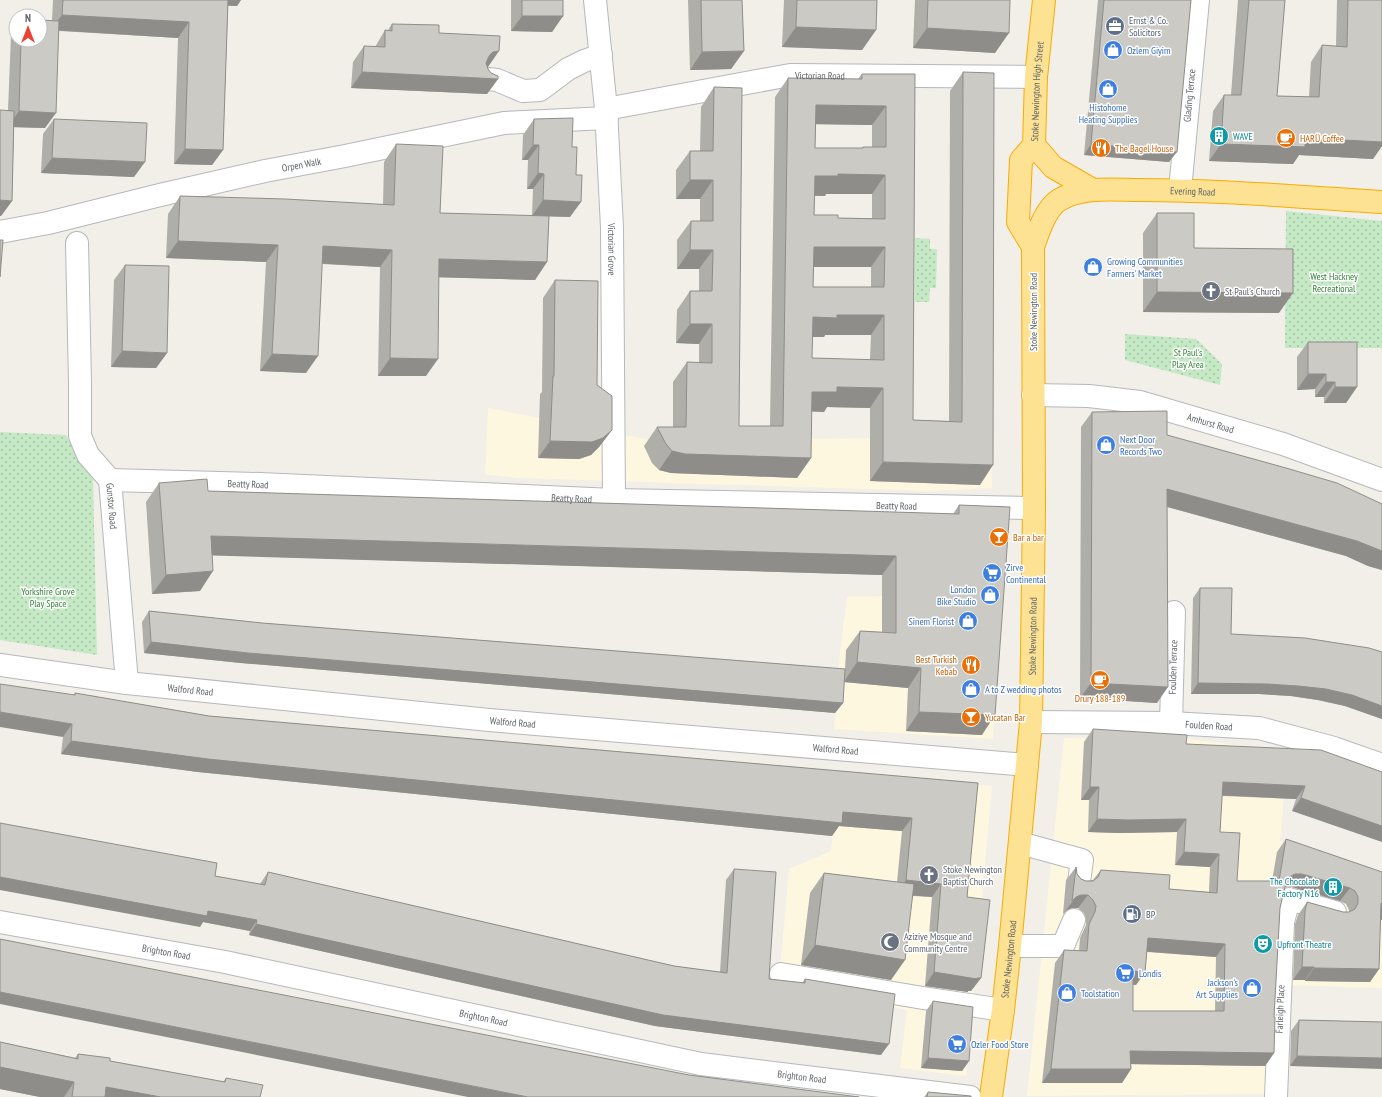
<svg xmlns="http://www.w3.org/2000/svg" width="1382" height="1097" viewBox="0 0 1382 1097" font-family="'PT Sans Narrow',sans-serif">
<style>
.commercial{fill:#fef7e0}
.park{fill:url(#park-dots)}
.lines{fill:none;stroke-linecap:round;stroke-linejoin:round}
.minor-casing{stroke:#b5b8bc;stroke-width:24}
.highway-casing{stroke:#f9ab00;stroke-width:24}
.minor{stroke:#fff;stroke-width:22}
.highway{stroke:#fde293;stroke-width:22}
.wall{fill:#afaea9;fill-rule:evenodd}
.shaded-wall{fill:#8f8d8a}
.building{fill:#cccac5;stroke:#8f8d8a;fill-rule:evenodd}
.labels{text-anchor:middle;stroke-width:3;stroke-linejoin:round;paint-order:stroke}
.service-label{font-size:10px;fill:#4e5e75;stroke:#fff;text-anchor:start}
.shop-label{font-size:10px;fill:#366cbe;stroke:#fff;text-anchor:start}
.street-label{font-size:10px;fill:#5f6368;stroke:#fff}
.culture-label{font-size:10px;fill:#0d838f;stroke:#fff;text-anchor:start}
.food-label{font-size:10px;fill:#c56008;stroke:#fff;text-anchor:start}
.park-label{font-size:10px;fill:#348238;stroke:#fff}
.worship-label{font-size:10px;fill:#5b616d;stroke:#fff;text-anchor:start}
</style>
<defs>
<pattern id="park-dots" width="8" height="8" patternUnits="userSpaceOnUse"><rect width="8" height="8" fill="#c5e8c5"/><path d="M2 2h.1M6 6h.1" fill="none" stroke="#a3c0a4" stroke-width="1.8" stroke-linecap="round"/></pattern>
</defs>
<rect width="100%" height="100%" fill="#f1efe8"/>
<g class="commercial">
<polygon points="488,408 655,441 880,438 991,442 992,488 932,491 519,478 485,474"/>
<polygon points="999,525 993,739 834,729 840,654 847,597 927,595"/>
<polygon points="1175,737 1288,752 1280,841 1382,873 1382,988 1284,985 1283,1094 1027,1096 1064,738"/>
<polygon points="838,773 992,786 966,1076 900,1068 907,1010 779,984 789,869 831,851"/>
</g>
<g class="park">
<polygon points="1286,211 1382,221 1382,348 1285,348"/>
<polygon points="915,238 930,239 930,249 937,249 936,288 930,288 929,302 915,302"/>
<polygon points="1125,334 1196,339 1222,364 1220,385 1125,360"/>
<polygon points="0,432 66,435 93,479 97,655 0,640"/>
</g>
<g class="lines">
<g class="minor-casing">
<g id="minor">
<path id="s1" d="M595,0L606,109L612,228L614,500"/>
<polyline points="488,79 497,80 523,91 540,90 568,69 584,61 601,55"/>
<path id="s2" d="M606,109L790,75L1036,77"/>
<path id="s3" d="M1180,190L1198,0"/>
<path id="s4" d="M0,232L48,223L160,195L265,171L345,156L504,123L607,118"/>
<path id="s5" d="M77,243L80,383V436L88,455L110,480L127,683"/>
<path id="s6" d="M1033,395L1089,396L1140,402L1283,444L1382,480"/>
<path id="s7" d="M110,480L260,484L614,500L1034,508"/>
<path id="s8" d="M0,665L127,683L489,720L1027,765"/>
<path id="s9" d="M1031,722L1171,723L1259,728L1334,748L1382,765"/>
<path id="s10" d="M1171,723L1174,612"/>
<polyline points="1020,843 1082,860 1079,882"/>
<path id="s11" d="M0,922L225,962L701,1064L970,1097"/>
<polyline points="1010,946 1063,946 1074,920"/>
<polyline points="781,974 923,998 1003,1010"/>
<path id="s12" d="M1276,1097L1283,922L1289,899L1335,912"/>
</g>
</g>
<g class="highway-casing">
<g id="highway">
<polyline points="1034,145 1053,167 1093,190"/>
<path id="s13" d="M1033,247C1038,233 1045,209 1059,200C1082,186 1114,190 1140,190C1220,190 1301,197 1382,202"/>
<path id="s14" d="M991,1097L1003,1010L1010,946L1031,722L1034,508L1033,247L1018,222L1021,160L1034,145L1036,77L1044,0"/>
</g>
</g>
<use href="#minor" class="minor"/>
<use href="#highway" class="highway"/>
</g>
<g class="wall">
<polygon points="53,0 241,0 237,6 228,6 223,150 212,165 174,164 178,38 59,31 45,128 14,127 12,201 1,216 8,110 11,35 16,28 16,40 40,40 52,20"/>
<polygon points="511,0 563,0 563,16 552,32 511,31"/>
<polygon points="688,0 742,0 744,51 731,69 690,70"/>
<polygon points="784,0 877,0 876,30 862,50 782,47"/>
<polygon points="915,0 1010,0 995,53 913,48"/>
<polygon points="1098,0 1191,0 1169,162 1084,155"/>
<polygon points="1238,0 1285,0 1277,96 1309,97 1311,62 1322,45 1336,46 1337,0 1382,0 1382,146 1373,159 1299,155 1293,164 1209,161 1213,111 1224,95 1231,95"/>
<polygon points="392,24 439,33 488,67 487,67 488,69 491,73 498,79 487,94 351,88 353,62 364,46 375,47 385,30 388,30"/>
<path d="M963,72L980,485L870,481V408L827,407L824,412L811,411V458L797,478L671,473L659,470L652,463L644,446L657,427H673V382L687,362L699,363V344L676,343L677,310L690,291H699V269H677V240L691,221H700V199H676V170L690,151H700L701,107L714,87L739,426H770L775,97L788,78L858,79L862,74H915L913,420L949,421L950,91ZM816,124L872,125V147H863L862,148H815ZM826,194H872V218H838L814,215L815,196H825ZM814,267H871V287H813ZM825,335H871L870,360L812,358V337H824Z"/>
<polygon points="54,119 134,177 41,173 43,134"/>
<polygon points="534,119 570,217 549,216 547,262 535,280 439,277 426,376 378,376 380,267 322,264 306,373 260,371 266,262 166,258 168,214 180,196 383,205 384,162 396,144 440,213 532,216 533,189 527,189 528,160 522,160 523,135"/>
<polygon points="1157,213 1194,248 1279,313 1143,312 1143,233"/>
<polygon points="125,265 167,353 156,368 111,367 114,280"/>
<polygon points="555,280 597,385 612,430 599,447 591,455 579,459 538,458 540,394 542,392 543,298"/>
<polygon points="1308,342 1357,387 1346,403 1324,403 1324,397 1315,397 1315,389 1297,390 1297,357"/>
<polygon points="1092,412 1167,435 1374,501 1382,504 1382,570 1368,566 1346,556 1167,507 1157,703 1080,698 1081,427"/>
<polygon points="159,483 208,491 953,514 959,505 982,735 906,731 908,688 844,682 843,703 835,713 241,663 144,653 142,622 149,611 262,623 845,669 846,650 860,631 882,632 882,575 212,555 200,591 152,594 146,502"/>
<polygon points="1200,588 1231,634 1382,652 1382,719 1345,706 1318,700 1291,696 1259,694 1191,694 1193,598"/>
<polygon points="75,693 209,716 978,783 967,897 981,978 971,991 968,991 968,992 925,986 932,897 913,896 891,980 801,965 810,893 824,873 897,882 902,831 839,826 832,836 198,772 61,754 63,737 74,695"/>
<path d="M1093,729L1186,744L1382,772L1292,811L1296,799L1222,796L1220,832L1237,881H1272L1277,852L1286,839L1382,872L1379,969L1370,982L1305,981V980H1293L1295,924L1298,915L1307,902L1343,912H1349V910L1346,904L1340,901L1292,887H1285L1280,908L1274,1017V1053L1265,1066L1131,1064V1069L1122,1083H1042L1055,963L1064,950L1079,951L1080,938L1086,925V919L1084,913L1078,908H1072L1067,910L1063,914L1066,880L1076,867L1077,874L1081,879L1086,881L1093,880L1101,870L1169,889L1209,892L1210,867L1175,865L1177,832L1119,833L1088,832L1089,800H1081L1084,742ZM1147,952L1216,957L1215,1011H1133V985H1136L1145,972Z"/>
<polygon points="734,869 769,979 802,983 805,979 881,1055 655,1026 249,935 250,931 203,922 200,927 215,876 260,884 268,872 674,966 720,972 726,880"/>
<polygon points="933,1001 969,1061 962,1071 921,1068 926,1011"/>
<polygon points="1299,1020 1382,1022 1290,1066 1291,1031"/>
<polygon points="0,1042 75,1058 78,1054 110,1061 223,1082 226,1078 260,1097 40,1097 0,1089"/>
<polygon points="928,1092 971,1097 924,1097"/>
</g>
<g class="shaded-wall">
<polygon points="222,0 241,0 237,6 218,5"/>
<polygon points="62,15 189,22 178,38 51,30"/>
<polygon points="522,16 563,16 552,32 511,31"/>
<polygon points="796,27 876,30 862,50 782,47"/>
<polygon points="927,28 1009,33 995,53 913,48"/>
<polygon points="499,51 488,67 483,68 489,56 493,52"/>
<polygon points="744,51 731,69 690,70 702,52"/>
<polygon points="362,72 498,79 487,94 351,88"/>
<polygon points="816,105 886,106 872,125 802,124"/>
<polygon points="19,111 56,113 45,128 8,127"/>
<polygon points="1305,138 1382,142 1382,146 1373,159 1299,155 1293,164 1209,161 1221,144"/>
<polygon points="1091,144 1177,152 1169,162 1084,155"/>
<polygon points="533,145 539,145 528,160 522,160"/>
<polygon points="185,149 223,150 212,165 174,164"/>
<polygon points="52,158 145,162 134,177 41,173"/>
<polygon points="538,173 544,174 533,189 527,189"/>
<polygon points="838,174 885,175 872,194 826,194 825,196 801,195 815,176"/>
<polygon points="690,180 713,180 700,199 676,199"/>
<polygon points="0,200 12,201 1,216 0,216"/>
<polygon points="543,200 581,202 570,217 532,216"/>
<polygon points="178,241 278,245 266,262 166,258"/>
<polygon points="323,246 392,250 380,267 311,263"/>
<polygon points="814,247 885,247 871,267 800,267"/>
<polygon points="690,250 713,250 699,269 677,269"/>
<polygon points="439,259 547,262 535,280 427,277"/>
<polygon points="1157,292 1293,293 1279,313 1143,312"/>
<polygon points="837,315 884,315 871,335 825,335 824,337 799,337 813,317"/>
<polygon points="690,324 712,324 699,344 676,343"/>
<polygon points="122,351 167,353 156,368 111,367"/>
<polygon points="272,354 318,356 306,373 260,371"/>
<polygon points="390,358 438,359 426,376 378,376"/>
<polygon points="1308,374 1326,374 1315,389 1297,390"/>
<polygon points="1326,382 1335,382 1324,397 1315,397"/>
<polygon points="837,387 883,388 870,408 827,407 824,412 798,411 812,392"/>
<polygon points="1335,387 1357,387 1346,403 1324,403"/>
<polygon points="612,430 599,447 591,455 579,459 538,458 550,441"/>
<polygon points="672,451 811,458 797,478 671,473 659,470"/>
<polygon points="883,462 993,465 980,485 870,481"/>
<polygon points="1167,489 1357,541 1382,551 1382,570 1368,566 1346,556 1157,504"/>
<polygon points="211,536 896,556 882,575 197,555"/>
<polygon points="213,571 200,591 152,594 166,575"/>
<polygon points="151,642 843,703 835,713 241,663 144,653"/>
<polygon points="857,662 921,668 908,688 844,682"/>
<polygon points="1091,683 1168,687 1157,703 1080,698"/>
<polygon points="1198,683 1267,684 1298,686 1326,689 1352,695 1382,706 1382,719 1345,706 1318,700 1291,696 1259,694 1191,694"/>
<polygon points="0,712 72,724 63,737 0,727"/>
<polygon points="919,712 995,715 982,735 906,731"/>
<polygon points="71,741 843,812 912,818 902,831 839,826 832,836 198,772 61,754"/>
<polygon points="1223,782 1305,786 1296,799 1214,795"/>
<polygon points="1090,787 1099,787 1089,800 1081,800"/>
<polygon points="1301,798 1382,826 1382,842 1292,811"/>
<polygon points="1097,819 1186,819 1177,832 1119,833 1088,832"/>
<polygon points="1184,852 1219,854 1210,867 1175,865"/>
<polygon points="1295,874 1302,874 1350,888 1340,901 1292,887 1286,887 1280,890 1289,877"/>
<polygon points="0,877 208,911 257,920 250,931 203,922 200,927 0,890"/>
<polygon points="906,880 941,884 932,897 896,894"/>
<polygon points="1081,895 1088,895 1078,908 1072,908 1067,910 1063,914 1076,897"/>
<polygon points="1381,903 1382,904 1382,920 1372,916"/>
<polygon points="256,924 889,1044 881,1055 655,1026 249,935"/>
<polygon points="1148,938 1225,944 1216,957 1139,951"/>
<polygon points="815,945 905,960 891,980 801,965"/>
<polygon points="1302,967 1314,967 1305,980 1293,980"/>
<polygon points="1314,968 1379,969 1370,982 1305,981"/>
<polygon points="1133,971 1145,972 1136,985 1124,984"/>
<polygon points="934,972 981,978 971,991 968,991 968,992 925,986"/>
<polygon points="0,992 528,1097 468,1097 0,1004"/>
<polygon points="1130,1051 1274,1053 1265,1066 1121,1064"/>
<polygon points="1297,1056 1382,1058 1382,1069 1290,1066"/>
<polygon points="928,1058 969,1061 962,1071 921,1068"/>
<polygon points="0,1067 74,1082 64,1097 40,1097 0,1089"/>
<polygon points="1051,1069 1131,1069 1122,1083 1042,1083"/>
<polygon points="106,1087 161,1097 99,1097"/>
</g>
<g class="building">
<polygon points="63,0 228,0 223,150 185,149 189,22 62,15"/>
<rect x="522" y="0" width="41" height="16"/>
<polygon points="701,0 742,0 744,51 702,52"/>
<polygon points="797,0 877,0 876,30 796,27"/>
<polygon points="928,0 1010,0 1009,33 927,28"/>
<polygon points="1104,0 1191,0 1177,152 1091,144"/>
<polygon points="1249,0 1285,0 1277,96 1319,97 1322,45 1347,47 1348,0 1382,0 1382,142 1305,138 1305,147 1221,144 1224,95 1241,95"/>
<polygon points="40,20 59,21 56,113 19,111 21,40 40,40"/>
<polygon points="392,24 439,25 439,33 500,36 499,51 493,52 489,56 486,63 488,69 491,73 498,76 498,79 362,72 364,46 385,47 385,30 392,31"/>
<path d="M963,72L994,73L993,465L883,462V388L837,387V392H812L811,458L685,454L672,451L666,444L657,427H686L687,362L712,363V324H690V291H712L713,250H690L691,221H713V180H690V151H713L714,87L742,88L739,426H783L788,78L862,79V74H915L913,420L962,422ZM816,105L886,106V147H863V148H815ZM838,174L885,175V219L838,218V215H814L815,176H838ZM814,247H885L884,287H813ZM837,315H884V360L812,358L813,317L837,318Z"/>
<polygon points="0,110 14,111 12,201 0,200"/>
<polygon points="573,118 572,147 577,147 576,175 582,175 581,202 543,200 544,174 538,173 539,145 533,145 534,119"/>
<polygon points="54,119 147,123 145,162 52,158"/>
<polygon points="396,144 443,146 440,213 549,216 547,262 439,259 438,359 390,358 392,250 323,246 318,356 272,354 278,245 178,241 180,196 285,199 394,205"/>
<polygon points="1157,213 1194,213 1194,248 1293,249 1293,293 1157,292"/>
<polygon points="0,240 3,240 0,277"/>
<polygon points="125,265 169,266 167,353 122,351"/>
<polygon points="555,280 598,281 597,385 612,396 612,430 603,438 592,442 550,441 553,376 554,376"/>
<polygon points="1308,342 1357,342 1357,387 1335,387 1335,382 1326,382 1326,374 1308,374"/>
<polygon points="1167,411 1167,435 1286,468 1337,483 1382,504 1382,551 1357,541 1167,489 1168,687 1091,683 1092,412"/>
<polygon points="207,479 208,491 959,514 959,505 1010,507 995,715 919,712 921,668 857,662 860,631 896,633 896,556 211,536 213,571 166,575 159,483"/>
<polygon points="1200,588 1232,588 1231,634 1305,638 1369,648 1382,652 1382,706 1352,695 1326,689 1298,686 1267,684 1198,683"/>
<polygon points="149,611 262,623 845,669 843,703 248,653 151,642"/>
<polygon points="0,684 75,695 75,693 209,716 978,783 967,897 990,900 981,978 977,978 977,979 934,972 941,884 906,880 912,818 843,812 842,823 208,759 71,741 72,724 0,712"/>
<path d="M1093,729L1187,735L1186,744L1321,750L1382,772V826L1301,798L1305,786L1223,782L1220,832L1240,833L1237,881H1279L1286,839L1382,872V904L1381,903L1379,969L1314,968V967H1302L1305,911L1307,902L1343,912H1349L1355,909L1358,903V897L1355,891L1350,888L1302,874H1295L1289,877L1286,883L1280,908L1274,1017H1275L1274,1053L1130,1051L1131,1069H1051L1064,950L1087,951L1089,924L1095,912L1096,906L1093,900L1088,895H1081L1076,897L1072,901L1076,867L1077,874L1081,879L1086,881H1093L1098,877L1101,870L1170,875L1169,889L1217,893L1219,854L1184,852L1186,819L1128,820L1097,819L1099,787H1090ZM1148,938L1225,944L1224,1011H1133V971L1145,972Z"/>
<polygon points="0,823 217,863 215,876 265,885 268,872 674,966 727,973 734,869 776,872 769,979 805,983 805,979 895,994 889,1044 663,1015 256,924 257,920 208,911 207,916 0,877"/>
<polygon points="824,873 914,884 905,960 815,945"/>
<polygon points="0,939 689,1075 859,1097 528,1097 0,992"/>
<polygon points="933,1001 973,1007 969,1061 928,1058"/>
<polygon points="1299,1020 1382,1022 1382,1058 1297,1056"/>
<polygon points="0,1042 78,1059 78,1054 110,1058 110,1061 225,1082 226,1078 263,1085 260,1097 161,1097 106,1087 105,1097 72,1097 74,1082 0,1067"/>
<polygon points="928,1092 971,1096 971,1097 927,1097"/>
</g>
<defs>
<g id="office-disc" transform="scale(1)"><circle r="9.5" fill="#5c6f8a" stroke="#fff"/><path d="M-6-3h4V-5.5h4V-3h4V5H-6ZM-1-4.5V-3h2v-1.5ZM-6 0V1H6V0Z" fill="#fff"/></g>
<g id="shop-disc" transform="scale(1)"><circle r="9.5" fill="#3f7fe0" stroke="#fff"/><path d="M-5-2.5h2.3a2.7 3.5 0 0 1 5.4 0H5L5.5 6h-11ZM-1.5-2.5h3a1.5 2.3 0 0 0-3 0Z" fill="#fff"/></g>
<g id="building-disc" transform="scale(1)"><circle r="9.5" fill="#0f9aa8" stroke="#fff"/><path d="M-4-6H4V6H1V3H-1V6H-4ZM-2.5-4.3h1.7v1.8h-1.7ZM.8-4.3h1.7v1.8H.8ZM-2.5-1h1.7V.8h-1.7ZM.8-1h1.7V.8H.8Z" fill="#fff"/></g>
<g id="cafe-disc" transform="scale(1)"><circle r="9.5" fill="#e8710a" stroke="#fff"/><path d="M-5.5-4.5H6V0H3Q3 3.5 0 3.5H-2.5Q-5.5 3.5-5.5 0ZM3-3.2v2h1.7v-2ZM-6 4.5H4V6H-6Z" fill="#fff"/></g>
<g id="restaurant-disc" transform="scale(1)"><circle r="9.5" fill="#e8710a" stroke="#fff"/><path d="M-5-6h1v4h1v-4h1v4h1v-4h1v5L-1.5 .5V6h-2V.5L-5-1ZM5-6V6H3V1.5H1.5Q1.5-4 5-6Z" fill="#fff"/></g>
<g id="church-disc" transform="scale(1)"><circle r="9.5" fill="#6b7280" stroke="#fff"/><path d="M-1.2-6h2.4v3.5h3.3v2.4h-3.3V6h-2.4V-.1h-3.3v-2.4h3.3Z" fill="#fff"/></g>
<g id="bar-disc" transform="scale(1)"><circle r="9.5" fill="#e8710a" stroke="#fff"/><path d="M-6-5H6L.8 .8V4.5H3.5V6h-7V4.5H-.8V.8Z" fill="#fff"/></g>
<g id="supermarket-disc" transform="scale(1)"><circle r="9.5" fill="#3f7fe0" stroke="#fff"/><path d="M-6-5.5h2.5l.6 2H6L4.5 2H-2.5L-4.4-4H-6ZM-1.5 3.2a1.3 1.3 0 1 0 .1 0ZM3 3.2a1.3 1.3 0 1 0 .1 0Z" fill="#fff"/></g>
<g id="fuel-disc" transform="scale(1)"><circle r="9.5" fill="#5c6f8a" stroke="#fff"/><path d="M-5.5-6h7V0h2V4h1.3V-2.5L3-4.5l.8-.8L6-3V5H2.5V1h-1V6h-7ZM-4.2-4.7v3.2H.2V-4.7Z" fill="#fff"/></g>
<g id="mosque-disc" transform="scale(1)"><circle r="9.5" fill="#6b7280" stroke="#fff"/><path d="M3.5-4.9A6 6 0 1 0 3.5 4.9A5 5 0 1 1 3.5-4.9Z" fill="#fff"/></g>
<g id="theatre-disc" transform="scale(1)"><circle r="9.5" fill="#0f9aa8" stroke="#fff"/><path d="M-5-5.5Q0-4 5-5.5V0Q5 5 0 6Q-5 5-5 0ZM-3.3-2.5H-1v1.5H-3.3ZM1-2.5H3.3v1.5H1ZM-2.8 1Q0 5.5 2.8 1Z" fill="#fff"/></g>
</defs>
<g fill-rule="evenodd">
<use href="#office-disc" x="1115" y="26"/>
<use href="#shop-disc" x="1113" y="50"/>
<use href="#shop-disc" x="1108" y="89"/>
<use href="#building-disc" x="1219" y="136"/>
<use href="#cafe-disc" x="1286" y="138"/>
<use href="#restaurant-disc" x="1101" y="148"/>
<use href="#shop-disc" x="1093" y="267"/>
<use href="#church-disc" x="1211" y="291"/>
<use href="#shop-disc" x="1106" y="445"/>
<use href="#bar-disc" x="999" y="537"/>
<use href="#supermarket-disc" x="992" y="573"/>
<use href="#shop-disc" x="990" y="595"/>
<use href="#shop-disc" x="968" y="621"/>
<use href="#restaurant-disc" x="971" y="665"/>
<use href="#cafe-disc" x="1100" y="680"/>
<use href="#shop-disc" x="971" y="689"/>
<use href="#bar-disc" x="971" y="717"/>
<use href="#church-disc" x="929" y="875"/>
<use href="#building-disc" x="1333" y="887"/>
<use href="#fuel-disc" x="1132" y="914"/>
<use href="#mosque-disc" x="890" y="942"/>
<use href="#theatre-disc" x="1263" y="944"/>
<use href="#supermarket-disc" x="1125" y="973"/>
<use href="#shop-disc" x="1252" y="988"/>
<use href="#shop-disc" x="1067" y="993"/>
<use href="#supermarket-disc" x="957" y="1044"/>
</g>
<g class="labels">
<g class="service-label">
<text x="1129" y="24">Ernst &amp; Co.<tspan x="1129" dy="12">Solicitors</tspan></text>
<text x="1146" y="918">BP</text>
</g>
<g class="shop-label">
<text x="1127" y="54">Ozlem Giyim</text>
<text x="1108" y="111" text-anchor="middle">Histohome<tspan x="1108" dy="12">Heating Supplies</tspan></text>
<text x="1107" y="265">Growing Communities<tspan x="1107" dy="12">Farmers' Market</tspan></text>
<text x="1120" y="443">Next Door<tspan x="1120" dy="12">Records Two</tspan></text>
<text x="1006" y="571">Zirve<tspan x="1006" dy="12">Continental</tspan></text>
<text x="976" y="593" text-anchor="end">London<tspan x="976" dy="12">Bike Studio</tspan></text>
<text x="954" y="625" text-anchor="end">Sinem Florist</text>
<text x="985" y="693">A to Z wedding photos</text>
<text x="1139" y="977">Londis</text>
<text x="1238" y="986" text-anchor="end">Jackson's<tspan x="1238" dy="12">Art Supplies</tspan></text>
<text x="1081" y="997">Toolstation</text>
<text x="971" y="1048">Ozler Food Store</text>
</g>
<g class="street-label">
<text dy="4" stroke="none"><textPath href="#s2" startOffset="217">Victorian Road</textPath></text>
<text dy="4" stroke="none"><textPath href="#s14" startOffset="1017">Stoke Newington High Street</textPath></text>
<text dy="4" stroke="none"><textPath href="#s3" startOffset="95">Glading Terrace</textPath></text>
<text dy="4" stroke="none"><textPath href="#s4" startOffset="309">Orpen Walk</textPath></text>
<text dy="4" stroke="none"><textPath href="#s13" startOffset="190">Evering Road</textPath></text>
<text dy="4" stroke="none"><textPath href="#s1" startOffset="250">Victorian Grove</textPath></text>
<text transform="translate(1033 312) rotate(-90)" y="4">Stoke Newington Road</text>
<text dy="4" stroke="none"><textPath href="#s6" startOffset="181">Amhurst Road</textPath></text>
<text dy="4" stroke="none"><textPath href="#s7" startOffset="138">Beatty Road</textPath></text>
<text dy="4" stroke="none"><textPath href="#s7" startOffset="462">Beatty Road</textPath></text>
<text dy="4" stroke="none"><textPath href="#s7" startOffset="787">Beatty Road</textPath></text>
<text dy="4" stroke="none"><textPath href="#s5" startOffset="273">Gunstor Road</textPath></text>
<text dy="4" stroke="none"><textPath href="#s14" startOffset="463">Stoke Newington Road</textPath></text>
<text dy="4" stroke="none"><textPath href="#s10" startOffset="56">Foulden Terrace</textPath></text>
<text dy="4" stroke="none"><textPath href="#s8" startOffset="192">Walford Road</textPath></text>
<text dy="4" stroke="none"><textPath href="#s8" startOffset="516">Walford Road</textPath></text>
<text dy="4" stroke="none"><textPath href="#s9" startOffset="178">Foulden Road</textPath></text>
<text dy="4" stroke="none"><textPath href="#s8" startOffset="840">Walford Road</textPath></text>
<text dy="4" stroke="none"><textPath href="#s11" startOffset="169">Brighton Road</textPath></text>
<text dy="4" stroke="none"><textPath href="#s14" startOffset="139">Stoke Newington Road</textPath></text>
<text dy="4" stroke="none"><textPath href="#s12" startOffset="88">Farleigh Place</textPath></text>
<text dy="4" stroke="none"><textPath href="#s11" startOffset="493">Brighton Road</textPath></text>
<text dy="4" stroke="none"><textPath href="#s11" startOffset="817">Brighton Road</textPath></text>
</g>
<g class="culture-label">
<text x="1233" y="140">WAVE</text>
<text x="1319" y="885" text-anchor="end">The Chocolate<tspan x="1319" dy="12">Factory N16</tspan></text>
<text x="1277" y="948">Upfront Theatre</text>
</g>
<g class="food-label">
<text x="1300" y="142">HARÜ Coffee</text>
<text x="1115" y="152">The Bagel House</text>
<text x="1013" y="541">Bar a bar</text>
<text x="957" y="663" text-anchor="end">Best Turkish<tspan x="957" dy="12">Kebab</tspan></text>
<text x="1100" y="702" text-anchor="middle">Drury 188-189</text>
<text x="985" y="721">Yucatan Bar</text>
</g>
<g class="park-label">
<text x="1334" y="280">West Hackney<tspan x="1334" dy="12">Recreational</tspan></text>
<text x="1188" y="356">St Paul's<tspan x="1188" dy="12">Play Area</tspan></text>
<text x="48" y="595">Yorkshire Grove<tspan x="48" dy="12">Play Space</tspan></text>
</g>
<g class="worship-label">
<text x="1225" y="295">St Paul's Church</text>
<text x="943" y="873">Stoke Newington<tspan x="943" dy="12">Baptist Church</tspan></text>
<text x="904" y="940">Aziziye Mosque and<tspan x="904" dy="12">Community Centre</tspan></text>
</g>
</g>
<g transform="translate(28 28)"><circle r="19" fill="#ffffff" stroke="#bfc1c3"/>
<path d="M0-3L7 15L0 10L-7 15Z" fill="#ea4335"/>
<text y="-6" font-size="11" font-weight="bold" text-anchor="middle" fill="#5f6368">N</text>
</g>
</svg>
